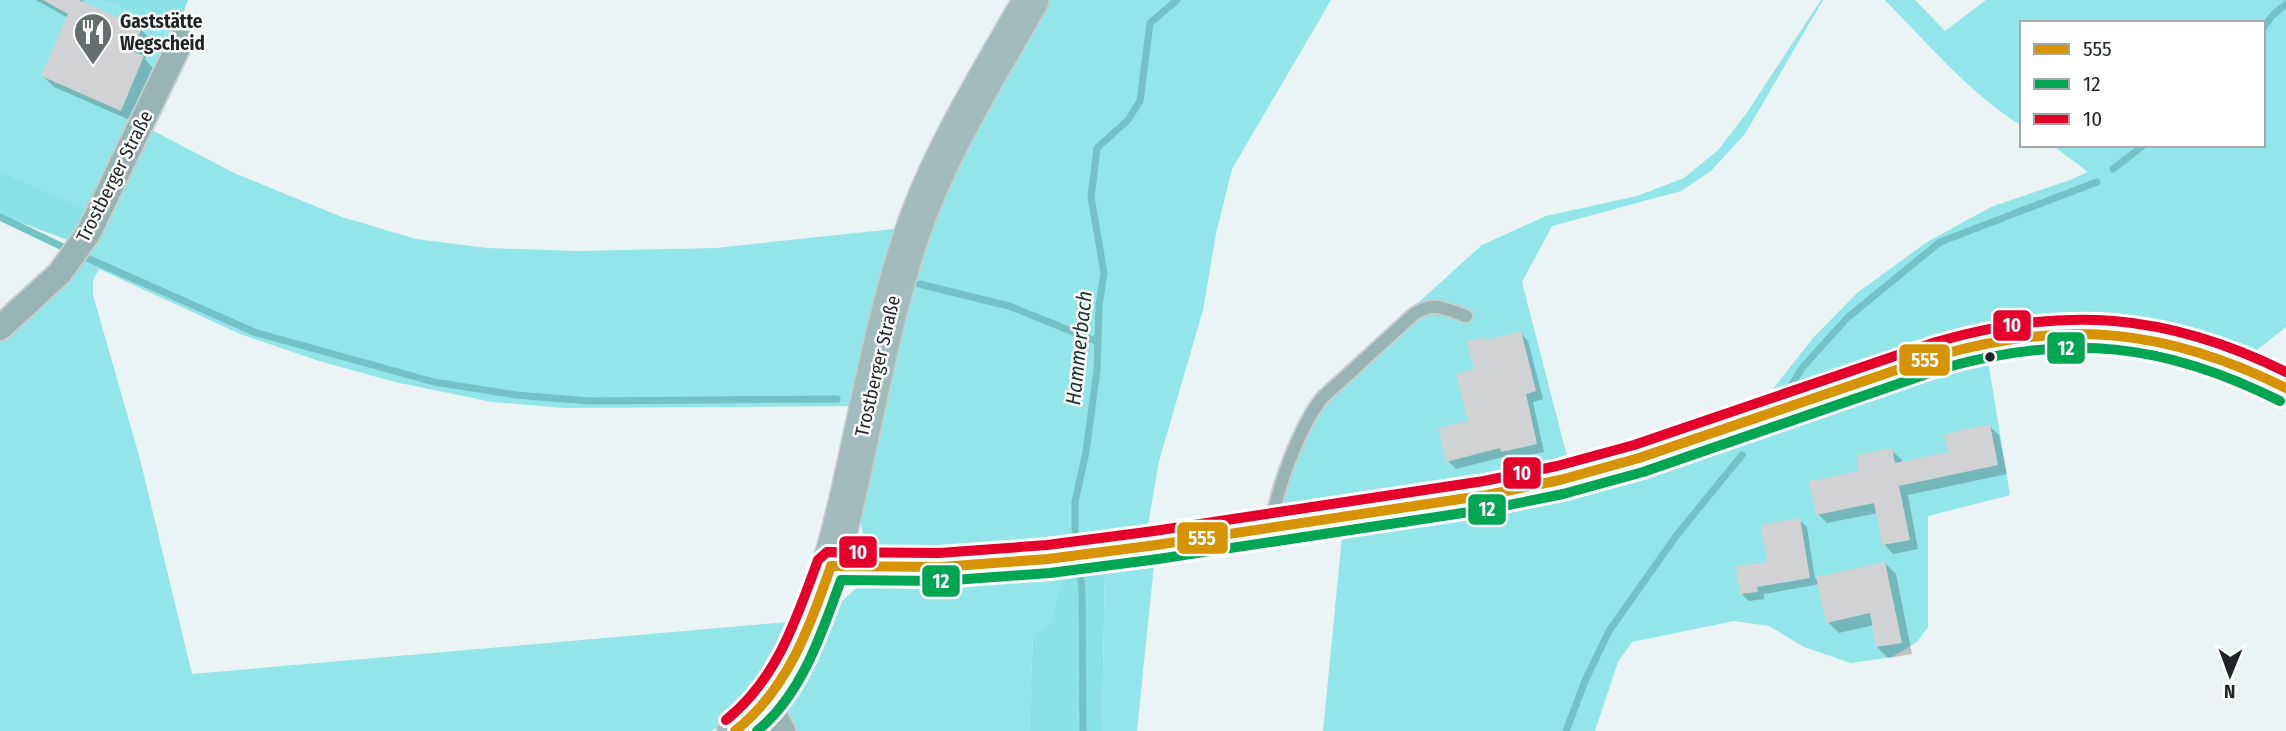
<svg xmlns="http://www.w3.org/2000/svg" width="2286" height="731" viewBox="0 0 2286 731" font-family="'Fira Sans Condensed',sans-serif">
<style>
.green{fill:#92e5e9}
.forest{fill:#8ae2e7}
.shadow{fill:#0003}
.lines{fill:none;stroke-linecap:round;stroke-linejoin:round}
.stream{stroke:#72c2c6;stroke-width:7}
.building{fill:#d1d2d3}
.service-casing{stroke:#c7cece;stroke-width:16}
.minor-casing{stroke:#c7cece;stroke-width:28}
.secondary-casing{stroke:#c7cece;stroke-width:38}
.service{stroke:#98b3b4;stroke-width:12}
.minor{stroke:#98b3b4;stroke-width:24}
.secondary{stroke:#a2bbbd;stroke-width:35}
.bus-1-casing{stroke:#fff;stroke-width:16}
.bus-2-casing{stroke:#fff;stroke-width:16}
.bus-3-casing{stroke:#fff;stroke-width:16}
.bus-1{stroke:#d79306;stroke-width:10}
.bus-2{stroke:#00a651;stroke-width:10}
.bus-3{stroke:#e4002b;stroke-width:10}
.bus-dot{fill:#1f2526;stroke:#fff;stroke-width:2.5}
.labels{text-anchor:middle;stroke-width:5;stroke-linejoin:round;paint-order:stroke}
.poi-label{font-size:19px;font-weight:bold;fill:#1f2526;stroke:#fff;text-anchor:start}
.street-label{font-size:19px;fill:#1f2526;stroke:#fff}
.water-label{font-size:21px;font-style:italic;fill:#193233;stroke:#fff}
.line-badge{stroke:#fff;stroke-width:2.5}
.badge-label{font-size:19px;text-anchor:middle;font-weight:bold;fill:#fff}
</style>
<rect width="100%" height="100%" fill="#ebf4f4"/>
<g class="green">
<polygon points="0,0 94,0 113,3 176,33 93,211 0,171"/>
<path d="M1043,0H1331L1232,169L1216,234L1203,310L1159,461L1146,536L1016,555L888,558C865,548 866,542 859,519L916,251Z"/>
<polygon points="1821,0 1823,0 1745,134 1711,171 1681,191 1552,226 1522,282 1570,468 1492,486 1263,518 1307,412 1327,385 1482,245 1546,216 1637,196 1684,178 1718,150 1746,114"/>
<path d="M1885,0H1915L1945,31L1986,0H2286V327L2248,357C2202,343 2156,328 2108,322C2096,320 2083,322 2071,322C1962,324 1862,366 1762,403L1813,338L1857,293L1927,242L1991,207L2070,180L2088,172L2052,145H2263V23H2022V126C1969,93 1928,44 1885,0Z"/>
<polygon points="150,129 234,173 342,217 416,239 487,248 580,251 716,248 902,228 857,406 564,408 492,402 395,382 319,361 240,334 99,269 93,280 93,295 140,459 192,674 799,621 787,651 729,721 711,731 0,731 0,337"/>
<polygon points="1987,355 2010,495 1928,516 1928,627 1917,642 1892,657 1851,663 1804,647 1769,626 1734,621 1632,642 1618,662 1595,731 1323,731 1343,527 1740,432 1769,427 1890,385"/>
<polygon points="1155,555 1137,731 1102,731 1105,563"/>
<polygon points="1064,570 1050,624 1033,636 1029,731 773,731 787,711 789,690 825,617 855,589 881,581"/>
</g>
<g class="forest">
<polygon points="94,0 188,0 176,33 113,3"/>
<polygon points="0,171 93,211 76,243 0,215"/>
<polygon points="1105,563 1102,731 1029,731 1033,635 1050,624 1064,570"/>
</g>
<g class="shadow">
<polygon points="36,0 82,0 88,6 141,30 153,41 145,59 154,69 132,121 54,87 43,76 68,18"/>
<polygon points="1521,333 1528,341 1543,399 1533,402 1544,452 1510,459 1507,456 1456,469 1448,461 1470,422 1476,370 1487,342"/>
<polygon points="1989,426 1999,435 2007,474 1908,495 1918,549 1893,554 1884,544 1878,513 1827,523 1818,514 1861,473 1891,450 1901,459 1902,463 1950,453"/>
<polygon points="1799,520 1807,527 1815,579 1885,563 1896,574 1912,654 1888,658 1877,647 1874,625 1839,633 1828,622 1820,584 1764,594 1764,599 1749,601 1742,594 1769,564"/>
</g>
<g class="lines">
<g class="stream">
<polyline points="2263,28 2272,16 2286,4"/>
<polyline points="2113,169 2144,145"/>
<polyline points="0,217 65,248"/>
<polyline points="87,258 254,332 434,382 516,395 590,401 837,399"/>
<polyline points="919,284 1009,306 1098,342"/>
<polyline points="1791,386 1802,368 1847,318 1940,242 2097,182"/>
<polyline points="1083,731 1082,590 1075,529 1075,502 1086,452 1097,370 1099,305 1104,273 1091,197 1097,148 1128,120 1140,101 1150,23 1177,0"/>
<polyline points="1566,731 1585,681 1609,631 1676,536 1742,455"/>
</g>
</g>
<g class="building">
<polygon points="43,0 79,0 142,28 132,51 144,56 121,111 41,76 68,14"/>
<polygon points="1521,331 1536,391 1526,394 1537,444 1501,452 1500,448 1446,462 1438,428 1468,421 1456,374 1474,369 1467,341 1485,337 1486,340"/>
<polygon points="1990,424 1998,465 1899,486 1910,540 1882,545 1874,503 1816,515 1809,481 1859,471 1856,455 1892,448 1895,463 1948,452 1944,434"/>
<polygon points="1800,518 1810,578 1757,587 1758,592 1740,594 1736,566 1767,562 1761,525"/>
<polygon points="1885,562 1902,643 1876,647 1870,613 1826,623 1816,577"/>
</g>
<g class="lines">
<g class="service-casing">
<path id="service" d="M1272,528C1274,493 1300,426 1322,398L1414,314C1434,301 1445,309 1466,316"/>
</g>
<g class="minor-casing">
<g id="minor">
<polyline points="0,328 60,273 89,232 181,41"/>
<path d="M831,566C977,574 1120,551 1264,529C1363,515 1463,502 1560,480C1631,464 1698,438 1767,413C1802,400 1838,389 1874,377C1932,357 1993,336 2055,333C2137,329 2215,350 2286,388"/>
<polyline points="768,702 783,731"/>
</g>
</g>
<g class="secondary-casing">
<path id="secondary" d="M735,731C765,712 780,684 795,653C830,583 845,512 861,436C875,372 888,308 908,246C935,159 986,79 1031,0"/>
</g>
<use href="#service" class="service"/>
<use href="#minor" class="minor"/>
<use href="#secondary" class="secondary"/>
<g class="bus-1-casing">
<g id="bus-1">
<path d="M831,566L940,567L1048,559L1156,545L1487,495L1560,480L1639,458L1940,355C2068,319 2167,329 2286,388"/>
<path d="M735,731C788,689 809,628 831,566"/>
</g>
</g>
<g class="bus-2-casing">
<path id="bus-2" d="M757,731C802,695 822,632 841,580L940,581L1050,573L1158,559L1489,509L1563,494L1643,472L1944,368C2069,333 2164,343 2280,401"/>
</g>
<g class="bus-3-casing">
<path id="bus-3" d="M726,720C777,679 796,620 818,560L827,552L939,553L1047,545L1154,531L1484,481L1557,466L1634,445L1936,342C2063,305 2167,313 2286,372"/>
</g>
<use href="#bus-1" class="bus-1"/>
<use href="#bus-2" class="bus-2"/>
<use href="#bus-3" class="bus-3"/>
</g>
<defs>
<g id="restaurant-pin" transform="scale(2.0125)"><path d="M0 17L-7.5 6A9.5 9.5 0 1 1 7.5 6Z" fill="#666d6e" stroke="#fff"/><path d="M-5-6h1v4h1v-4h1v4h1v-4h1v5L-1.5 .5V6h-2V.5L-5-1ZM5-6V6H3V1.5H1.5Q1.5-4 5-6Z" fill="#fff"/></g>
</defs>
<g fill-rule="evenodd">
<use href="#restaurant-pin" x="93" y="32"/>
</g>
<circle class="bus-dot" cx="1990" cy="357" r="6"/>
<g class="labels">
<g class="poi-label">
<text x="120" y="28">Gaststätte<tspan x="120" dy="22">Wegscheid</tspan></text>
</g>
<g class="street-label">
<text transform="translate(114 176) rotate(-63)" y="7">Trostberger Straße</text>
<text transform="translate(877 366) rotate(-77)" y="7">Trostberger Straße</text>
</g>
<g class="water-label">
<text transform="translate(1079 348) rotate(-84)" y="7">Hammerbach</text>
</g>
</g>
<g class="line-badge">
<rect x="1992" y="309" width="40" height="33" rx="7" fill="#e4002b"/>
<rect x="2046" y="331" width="40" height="34" rx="7" fill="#00a651"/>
<rect x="1898" y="343" width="53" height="34" rx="7" fill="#d79306"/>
<rect x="1502" y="456" width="40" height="34" rx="7" fill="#e4002b"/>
<rect x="1467" y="493" width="40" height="33" rx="7" fill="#00a651"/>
<rect x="1176" y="521" width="53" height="34" rx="7" fill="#d79306"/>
<rect x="838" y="535" width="40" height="34" rx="7" fill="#e4002b"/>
<rect x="921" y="564" width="40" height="34" rx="7" fill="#00a651"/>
</g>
<g class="badge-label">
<text x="2012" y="332">10</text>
<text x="2066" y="355">12</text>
<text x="1925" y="367">555</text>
<text x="1522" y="480">10</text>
<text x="1487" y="516">12</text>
<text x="1202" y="545">555</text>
<text x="858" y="559">10</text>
<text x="941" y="588">12</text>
</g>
<rect x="2020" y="21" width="245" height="126" fill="#ffffff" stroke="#a5a8a8" stroke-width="2"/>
<rect x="2034" y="44" width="35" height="10" fill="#d79306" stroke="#a5a8a8" stroke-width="2"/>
<text x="2083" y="56" font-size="21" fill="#1f2526">555</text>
<rect x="2034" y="79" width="35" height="10" fill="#00a651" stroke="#a5a8a8" stroke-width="2"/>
<text x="2083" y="91" font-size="21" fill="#1f2526">12</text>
<rect x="2034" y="114" width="35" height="10" fill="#e4002b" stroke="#a5a8a8" stroke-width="2"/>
<text x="2083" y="126" font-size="21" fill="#1f2526">10</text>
<g transform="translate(2230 675) rotate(181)" stroke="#ffffff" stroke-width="5" paint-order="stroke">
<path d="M0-5L12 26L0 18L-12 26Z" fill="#1f2526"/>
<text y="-10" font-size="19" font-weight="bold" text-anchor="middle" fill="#1f2526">N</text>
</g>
</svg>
